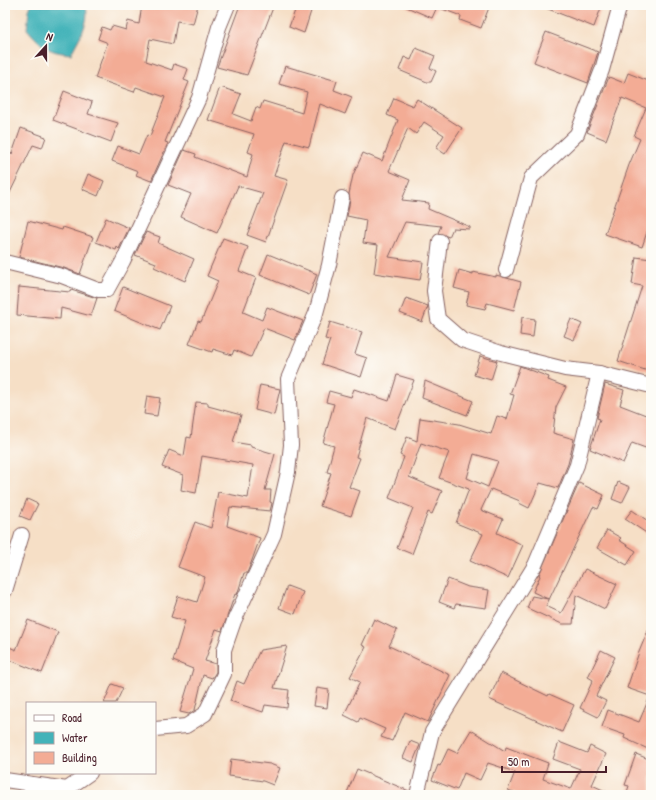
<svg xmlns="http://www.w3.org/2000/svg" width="656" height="800" viewBox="0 0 656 800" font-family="'Patrick Hand',sans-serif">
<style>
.water{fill:#43b3b9;stroke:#466972}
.building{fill:#f3ac95;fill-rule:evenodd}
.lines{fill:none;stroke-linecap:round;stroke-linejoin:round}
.minor-casing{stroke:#866261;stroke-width:16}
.minor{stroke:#fff;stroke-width:14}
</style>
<rect width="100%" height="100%" fill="#fdfcf7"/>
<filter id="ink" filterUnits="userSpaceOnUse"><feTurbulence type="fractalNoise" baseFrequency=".025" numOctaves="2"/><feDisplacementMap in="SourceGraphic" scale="8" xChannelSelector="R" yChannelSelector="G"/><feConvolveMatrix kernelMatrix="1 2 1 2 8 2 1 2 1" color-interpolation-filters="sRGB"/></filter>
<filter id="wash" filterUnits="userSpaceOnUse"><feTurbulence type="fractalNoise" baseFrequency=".012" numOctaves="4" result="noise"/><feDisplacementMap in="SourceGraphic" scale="16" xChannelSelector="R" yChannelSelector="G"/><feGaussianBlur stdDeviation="0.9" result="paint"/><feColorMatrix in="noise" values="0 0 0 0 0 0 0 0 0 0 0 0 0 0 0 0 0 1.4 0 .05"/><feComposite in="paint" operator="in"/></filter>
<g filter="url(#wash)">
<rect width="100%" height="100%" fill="#f6dfc6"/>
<path class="water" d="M31,5L86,6C90,24 79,37 71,54C47,52 43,47 27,29L29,10Z"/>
<g id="blocks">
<g class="building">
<polygon points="142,5 198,5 193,24 177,21 173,44 150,39 146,61 172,70 174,64 188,69 184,80 189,82 165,142 168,143 151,181 136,175 138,171 112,161 118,146 139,154 147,135 150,136 165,97 136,87 134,92 95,78 107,44 106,42 98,39 102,27 110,30 112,26 126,30 128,21 139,24"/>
<polygon points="240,5 274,5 247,75 217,67"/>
<polygon points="297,5 313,5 304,33 289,27"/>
<polygon points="402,5 490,5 481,28 460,20 461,16 437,7 432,18"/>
<polygon points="538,5 602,5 594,27"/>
<polygon points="546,32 598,52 588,83 534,62"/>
<polygon points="416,48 435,56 430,68 436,71 431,82 427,82 399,70 404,57 411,60"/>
<polygon points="285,66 337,81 334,90 352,97 345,114 320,104 309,147 286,141 274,176 288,180 266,242 247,235 263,193 238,186 217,233 181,217 191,194 168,185 184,150 196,154 195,157 247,177 253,154 248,152 254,134 208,120 220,87 241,94 233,114 251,121 256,107 260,109 263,101 302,113 307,92 279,84"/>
<polygon points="628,73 651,82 651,220 642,247 605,234 629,165 640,139 634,136 646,108 622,98 606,140 587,132 609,77 624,83"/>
<polygon points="64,91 92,102 88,114 118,123 111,142 53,120"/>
<polygon points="394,98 413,106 417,99 462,128 445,154 436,148 444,135 424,122 416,134 408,128 389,171 410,180 402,200 429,203 428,209 470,227 470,229 453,228 449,237 438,233 441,226 405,222 389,257 423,262 420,280 374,273 378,245 363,243 366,220 347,216 350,200 349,194 353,175 363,153 382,161 398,120 387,115"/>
<polygon points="21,128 46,137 42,148 33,145 5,203 5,150 12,154"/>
<polygon points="88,174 104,181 98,196 82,189"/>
<polygon points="106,218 129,228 119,249 117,247 116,250 96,242"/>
<polygon points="28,221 62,230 63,227 93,237 80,274 64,268 19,257"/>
<polygon points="146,232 160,237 158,243 194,259 185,281 154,267 156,263 135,255"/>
<polygon points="223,238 248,247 239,271 256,278 243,312 262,320 267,307 303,321 295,340 264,328 251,357 234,350 232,355 213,349 212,352 189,344 198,321 201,322 218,281 207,276"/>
<polygon points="268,254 317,274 309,295 260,275"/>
<polygon points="636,257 651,259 651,372 618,361 642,286 632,284"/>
<polygon points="459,270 473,274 473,272 496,277 496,275 521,282 514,310 487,303 485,309 466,305 469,292 454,288"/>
<polygon points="19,287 70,292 71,290 97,298 91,316 61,308 60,319 17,315"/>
<polygon points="123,287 170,306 160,330 114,311"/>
<polygon points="406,298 428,306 422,322 400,313"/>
<polygon points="522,317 535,319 533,337 520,335"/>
<polygon points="571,319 582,324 574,340 564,336"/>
<polygon points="330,322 362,332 355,354 367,358 361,377 322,364 330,340 325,339"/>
<polygon points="480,356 497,361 491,380 474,375"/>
<path d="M520,366L549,377L548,380L566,387L556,407L553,433L574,439L568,464L558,488L540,483L529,508L519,503L520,501L491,489L481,510L503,519L497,533L523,545L508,578L470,561L483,534L456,523L469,489L439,478L449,452L421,443L409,477L442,491L432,514L428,512L412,554L397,548L413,508L389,498L404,457L400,455L407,437L417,441L420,418L459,424L491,434L497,416L507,419L514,395L510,394ZM474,454L498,461L488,487L467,478Z"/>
<polygon points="397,375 414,380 395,429 367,418 356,457 360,458 349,487 360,491 351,516 320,506 331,473 327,472 334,446 323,443 334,404 326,402 329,391 351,397 354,389 389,401"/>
<polygon points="425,381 473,401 467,415 422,398"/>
<polygon points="605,384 624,390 620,405 651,417 651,450 632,443 623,463 590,449 600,419 597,418"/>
<polygon points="260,385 280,389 274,415 255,410"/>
<polygon points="147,396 160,398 157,416 144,414"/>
<polygon points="196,402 208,403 208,406 241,415 233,442 251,445 251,447 275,454 265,490 271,490 270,502 272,503 270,511 230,507 227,526 260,538 251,563 247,573 244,573 237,595 235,594 222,631 216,629 205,661 216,664 216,672 212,678 203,675 195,710 189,714 180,712 193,669 173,661 185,621 171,617 178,596 197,602 205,577 178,567 195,522 211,528 218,492 248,498 253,465 202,456 196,493 181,490 183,475 162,467 169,450 184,456 187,437 191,438"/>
<polygon points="618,482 630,487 622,503 612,499"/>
<polygon points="579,483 604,495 598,509 593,507 546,606 561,613 585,569 617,584 605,609 576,595 573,624 562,624 527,608 532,596 548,599 533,592 540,576 539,575"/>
<polygon points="27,499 38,504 30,520 20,516"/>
<polygon points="632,510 651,523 651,536 625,519"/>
<polygon points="607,530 621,538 619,540 636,551 627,565 597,548"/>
<polygon points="448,579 468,587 489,590 486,608 456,604 454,608 439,602"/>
<polygon points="287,586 303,592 295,614 279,608"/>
<polygon points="374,619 397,630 389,646 450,675 428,722 405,712 392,741 381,737 385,729 360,718 358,722 344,715 360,682 350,677 366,647 362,645"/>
<polygon points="28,620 58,632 42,673 5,658 5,645 16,650"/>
<polygon points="651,623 651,742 648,749 624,738 625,735 602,727 608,710 639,722 650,696 627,688 639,652"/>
<polygon points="287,646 274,688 289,690 287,708 265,705 263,712 230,701 237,681 244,684 260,650"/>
<polygon points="601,650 615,657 596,696 606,701 598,717 580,708 593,680 588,677"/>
<polygon points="501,673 548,696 549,694 574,705 562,732 489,699"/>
<polygon points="112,684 123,688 116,703 104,703"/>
<polygon points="317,688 329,690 327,708 314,706"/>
<polygon points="471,730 505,751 506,747 548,763 543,779 571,789 580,769 553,759 559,742 587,753 590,746 606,754 592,785 614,795 521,795 508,790 515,772 488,763 480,780 464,773 457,790 432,780 438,765 440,766 448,749 457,753"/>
<polygon points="410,741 420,745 413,762 403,758"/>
<polygon points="636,754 651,760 651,795 626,795 629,786 625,785"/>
<polygon points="231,759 270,764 280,768 273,785 263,781 229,776"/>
<polygon points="357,769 409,791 409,795 346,795"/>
</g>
</g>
</g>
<g filter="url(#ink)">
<use href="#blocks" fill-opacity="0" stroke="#866261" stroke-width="1"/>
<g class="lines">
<g class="minor-casing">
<g id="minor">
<polyline points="440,241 434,291 438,319 462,340 501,353 565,369 599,373"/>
<polyline points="5,262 62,276 98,290 107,290 123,261 199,98 219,27 228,5"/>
<polyline points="506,270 531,178 577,134 602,70 620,5"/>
<polyline points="5,591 22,535"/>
<polyline points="155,729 186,726 205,714 224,674 224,650 234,621 274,534 288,472 291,445 288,379 316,313 329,265 342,198"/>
<polyline points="5,780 67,789 90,773"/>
<polyline points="417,795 432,732 535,565 577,465 599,373 651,386"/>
</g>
</g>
<use href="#minor" class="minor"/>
</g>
</g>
<rect width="656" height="800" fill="none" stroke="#fdfcf7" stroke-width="20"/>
<rect x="26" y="702" width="130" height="72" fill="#fdfcf7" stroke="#b5a4a5"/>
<rect x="34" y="715" width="20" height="6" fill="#ffffff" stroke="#b5a4a5"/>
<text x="62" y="722" font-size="12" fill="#4a1f2b">Road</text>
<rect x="34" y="732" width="20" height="12" fill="#43b3b9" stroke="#b5a4a5"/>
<text x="62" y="742" font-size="12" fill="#4a1f2b">Water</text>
<rect x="34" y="752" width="20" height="12" fill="#f3ac95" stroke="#b5a4a5"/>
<text x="62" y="762" font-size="12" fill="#4a1f2b">Building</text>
<g transform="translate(46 46) rotate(21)" stroke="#fdfcf7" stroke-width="3" paint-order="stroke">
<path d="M0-3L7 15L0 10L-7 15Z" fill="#4a1f2b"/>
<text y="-6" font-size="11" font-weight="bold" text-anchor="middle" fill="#4a1f2b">N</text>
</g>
<path d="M502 766v6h104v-6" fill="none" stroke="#4a1f2b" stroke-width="2"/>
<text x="508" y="766" font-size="12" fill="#4a1f2b" stroke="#fdfcf7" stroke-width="3" paint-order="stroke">50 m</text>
</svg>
